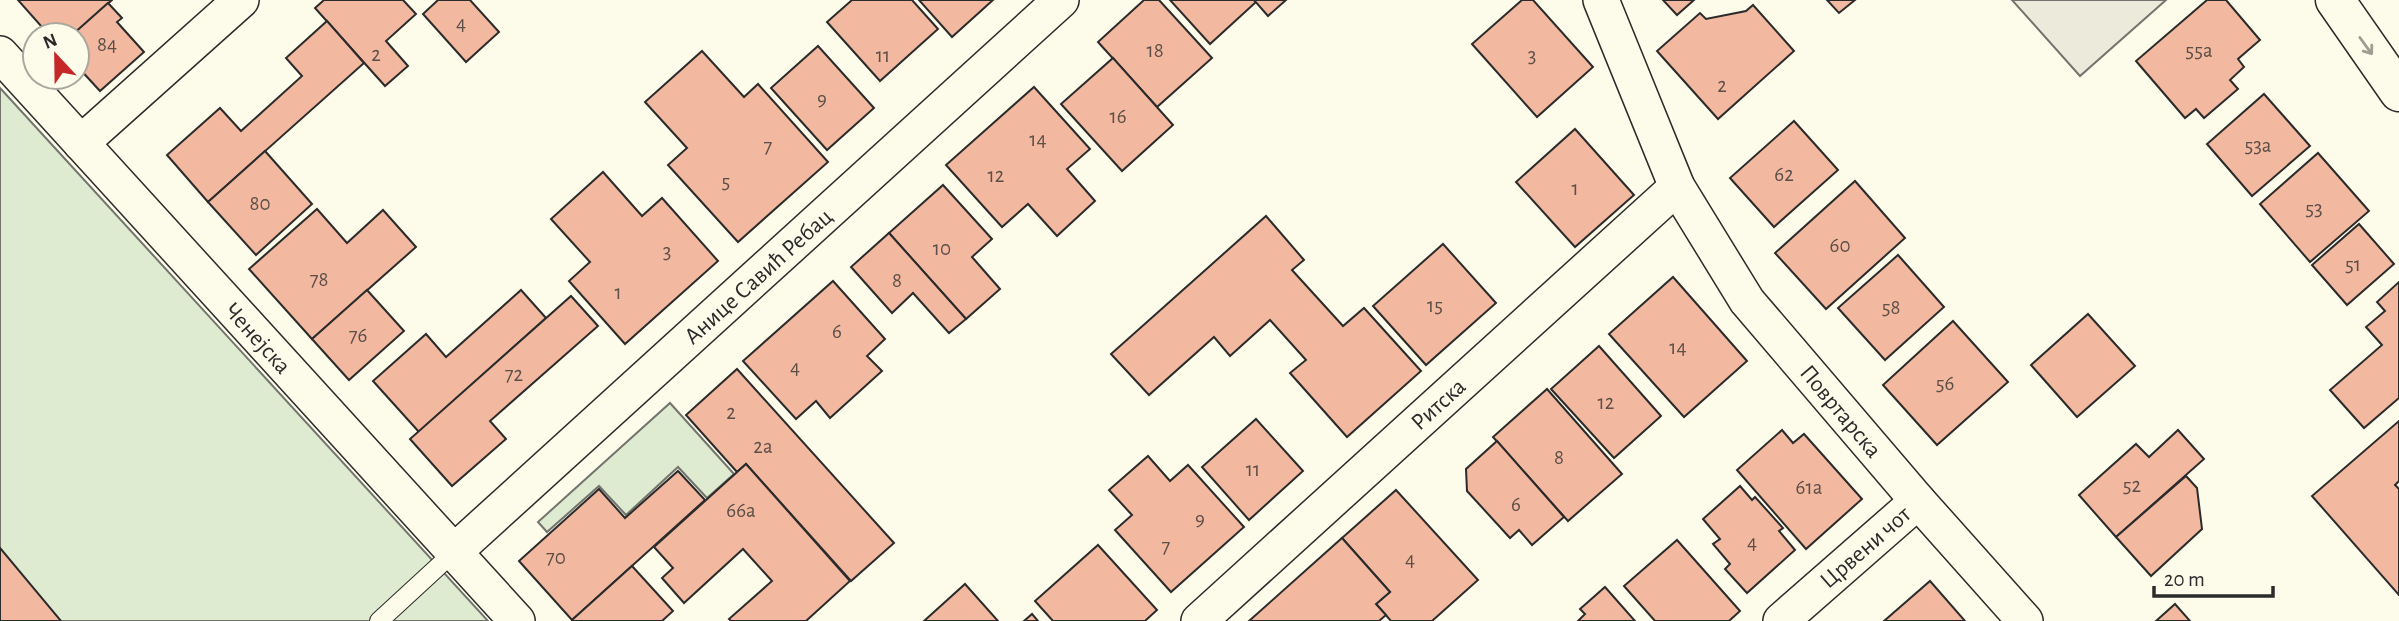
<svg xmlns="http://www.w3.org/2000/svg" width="2399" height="621" viewBox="0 0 2399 621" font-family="'Alegreya Sans',sans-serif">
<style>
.green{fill:#deebd1;stroke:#74746e;stroke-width:2}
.parking{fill:#eceadb;stroke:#74746e;stroke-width:2}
.building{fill:#f2b8a0;stroke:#2b2b2b;stroke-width:2}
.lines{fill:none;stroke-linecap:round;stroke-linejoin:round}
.service-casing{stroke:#2b2b2b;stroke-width:20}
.minor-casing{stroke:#2b2b2b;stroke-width:38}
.secondary-casing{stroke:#2b2b2b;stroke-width:41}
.service{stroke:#fdfbea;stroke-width:18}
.minor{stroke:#fdfbea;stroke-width:35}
.secondary{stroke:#fdfbea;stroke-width:38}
.oneway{stroke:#9e9d94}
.labels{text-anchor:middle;stroke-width:5;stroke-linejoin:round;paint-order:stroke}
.number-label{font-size:21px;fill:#5d4e48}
.street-label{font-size:24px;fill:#2b2b2b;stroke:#fdfbea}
</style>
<rect width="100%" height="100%" fill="#fdfbea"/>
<g class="green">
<polygon points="0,88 488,621 0,621"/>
<polygon points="670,403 734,474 707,498 678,467 626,515 599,486 547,532 538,522"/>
</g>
<polygon class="parking" points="2012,0 2166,0 2080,76"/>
<g class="building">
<polygon points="18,0 112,0 73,35 49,35"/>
<polygon points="324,0 403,0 416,14 386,41 408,66 385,86 315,8"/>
<polygon points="438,0 470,0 499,32 466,62 423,14"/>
<polygon points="852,0 912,0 938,29 880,81 827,22"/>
<polygon points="919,0 993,0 952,37"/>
<polygon points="1144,0 1159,0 1212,58 1157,107 1098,42"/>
<polygon points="1170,0 1254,0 1256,2 1210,44"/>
<polygon points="1254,0 1286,0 1268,16"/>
<polygon points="1522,0 1533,0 1593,67 1537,117 1472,44"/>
<polygon points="1663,0 1694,0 1677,15"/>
<polygon points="1827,0 1855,0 1839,13"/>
<polygon points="2207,0 2226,0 2260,40 2238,59 2244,67 2230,80 2238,89 2204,118 2196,109 2185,118 2136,61"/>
<polygon points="108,3 122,18 117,22 144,52 100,91 77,66 77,35 72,35"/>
<polygon points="1753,5 1794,51 1718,119 1657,51 1700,13 1706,19 1746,11"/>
<polygon points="327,21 364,63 208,202 167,155 220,108 241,131 302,76 286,58"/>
<polygon points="818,46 874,108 827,150 771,88"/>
<polygon points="702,51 744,97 758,84 828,162 738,242 668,165 687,148 645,102"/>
<polygon points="1113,58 1173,125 1122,171 1061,104"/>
<polygon points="1034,87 1090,149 1067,169 1095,201 1057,236 1028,204 1002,227 946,165"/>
<polygon points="2264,94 2310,146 2252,196 2207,144"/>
<polygon points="1794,121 1838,170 1774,227 1730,178"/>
<polygon points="1575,129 1634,195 1575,247 1516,182"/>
<polygon points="265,151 312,204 256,255 208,202"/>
<polygon points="2318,153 2369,211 2310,262 2260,204"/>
<polygon points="603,172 642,216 662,198 718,261 625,344 569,281 590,262 551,219"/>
<polygon points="1855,181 1905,238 1826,309 1775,253"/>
<polygon points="943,185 992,239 972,257 1000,289 966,319 889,233"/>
<polygon points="317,209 347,243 383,210 416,247 312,339 249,269"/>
<polygon points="1266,216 1304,260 1292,270 1343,326 1364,308 1421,371 1347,437 1290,373 1306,360 1270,320 1230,356 1214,337 1149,395 1111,354"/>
<polygon points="2359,224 2394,264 2347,305 2312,265"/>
<polygon points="889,233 966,319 949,333 913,293 892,313 851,267"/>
<polygon points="1443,244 1496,303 1426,365 1373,306"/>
<polygon points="1898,255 1944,307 1885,360 1838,308"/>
<polygon points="1673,277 1747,361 1684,417 1609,334"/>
<polygon points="833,281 885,339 867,356 882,371 830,418 816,401 796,419 743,361"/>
<polygon points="2399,282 2399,398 2364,428 2330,390 2382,345 2366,327 2385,311 2377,302"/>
<polygon points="367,290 404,331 349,380 312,339"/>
<polygon points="521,290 546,318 419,432 373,381 426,334 446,357"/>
<polygon points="571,296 598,326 490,421 506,439 452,486 410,439"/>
<polygon points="2088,314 2135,366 2077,417 2031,365"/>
<polygon points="1953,321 2008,382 1937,445 1883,385"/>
<polygon points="1599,346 1661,416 1614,458 1551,389"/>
<polygon points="737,369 894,543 851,581 746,464 737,472 686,415"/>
<polygon points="1547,389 1622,474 1568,521 1493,437"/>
<polygon points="1256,419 1303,471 1249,520 1202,467"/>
<polygon points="2399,421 2399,481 2395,485 2399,489 2399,595 2312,496"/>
<polygon points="1782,430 1793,443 1804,434 1862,499 1806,549 1737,470"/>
<polygon points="2178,430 2204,459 2116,537 2079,495 2136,444 2149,457"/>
<polygon points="1497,441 1564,517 1532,545 1519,530 1510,538 1467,491 1466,469"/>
<polygon points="1148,456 1170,481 1188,465 1244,527 1171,592 1115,530 1132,515 1109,490"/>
<polygon points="746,464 850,581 806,621 731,621 729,619 772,581 743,549 684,603 662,578 673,568 654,547"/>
<polygon points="678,471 705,500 572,620 519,561 599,489 625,518"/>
<polygon points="2186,476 2197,488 2202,529 2151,576 2116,537"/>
<polygon points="1740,486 1752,500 1755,497 1783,528 1779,531 1795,550 1747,593 1725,569 1730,564 1713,544 1720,539 1703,519"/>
<polygon points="1396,490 1478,580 1432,621 1391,621 1376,604 1390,592 1342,538"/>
<polygon points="1342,538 1390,592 1376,604 1386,615 1379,621 1249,621"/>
<polygon points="1677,540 1740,611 1729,621 1655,621 1624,586"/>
<polygon points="1098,545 1157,610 1145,621 1053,621 1035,601"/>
<polygon points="0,548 61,621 0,621"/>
<polygon points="632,566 673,611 662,621 573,621 572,620"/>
<polygon points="1930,581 1965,621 1884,621"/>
<polygon points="965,584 998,621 924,621"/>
<polygon points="1605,587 1635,621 1578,621 1585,614 1580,609"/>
<polygon points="2175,604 2190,621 2156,621"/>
<polygon points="1032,614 1038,621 1024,621"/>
</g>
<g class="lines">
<g class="service-casing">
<polyline id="service" points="379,621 454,552"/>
</g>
<g class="minor-casing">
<g id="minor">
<polyline points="1601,0 1677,187 1747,301 1918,501 2025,621"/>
<polyline points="0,54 517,621"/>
<polyline points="81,143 241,0"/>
<polyline points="454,552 1061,0"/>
<polyline points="1199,621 1677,187"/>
<polyline points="1781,621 1918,501"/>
</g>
</g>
<g class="secondary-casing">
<polyline id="secondary" points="2335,0 2399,92"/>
</g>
<use href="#service" class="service"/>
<use href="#minor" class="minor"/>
<use href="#secondary" class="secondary"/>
</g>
<defs><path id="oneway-shaft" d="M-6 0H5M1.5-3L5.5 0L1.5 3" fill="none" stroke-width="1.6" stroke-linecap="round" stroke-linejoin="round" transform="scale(1.75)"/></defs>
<use class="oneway" href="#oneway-shaft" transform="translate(2366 46) rotate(54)"/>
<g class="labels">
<g class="number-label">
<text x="461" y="30">4</text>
<text x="107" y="51">84</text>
<text x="1155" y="57">18</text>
<text x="2199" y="57">55a</text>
<text x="376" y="61">2</text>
<text x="883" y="62">11</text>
<text x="1532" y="62">3</text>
<text x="1722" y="92">2</text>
<text x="822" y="105">9</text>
<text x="1118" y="123">16</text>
<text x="1038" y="146">14</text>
<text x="2258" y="152">53a</text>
<text x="768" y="153">7</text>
<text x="1784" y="181">62</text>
<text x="996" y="182">12</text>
<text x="726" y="188">5</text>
<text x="1575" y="195">1</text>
<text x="260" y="210">80</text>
<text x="2314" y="215">53</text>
<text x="1840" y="252">60</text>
<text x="942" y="255">10</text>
<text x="667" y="258">3</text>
<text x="2353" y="271">51</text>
<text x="319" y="286">78</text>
<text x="897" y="287">8</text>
<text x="618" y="299">1</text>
<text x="1435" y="312">15</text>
<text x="1891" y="314">58</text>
<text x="837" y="338">6</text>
<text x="358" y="342">76</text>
<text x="1678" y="354">14</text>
<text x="795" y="374">4</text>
<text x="514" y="381">72</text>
<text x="1945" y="390">56</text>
<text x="1606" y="409">12</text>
<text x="731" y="419">2</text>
<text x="763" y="453">2a</text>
<text x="1559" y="464">8</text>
<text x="1253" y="476">11</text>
<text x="2132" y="492">52</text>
<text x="1809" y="494">61a</text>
<text x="1516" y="511">6</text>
<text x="741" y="517">66a</text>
<text x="1200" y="525">9</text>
<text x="1752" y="549">4</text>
<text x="1166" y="553">7</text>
<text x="556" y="564">70</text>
<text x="1410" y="566">4</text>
</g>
<g class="street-label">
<text transform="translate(758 276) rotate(-42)" y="8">Анице Савић Ребац</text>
<text transform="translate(258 338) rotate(48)" y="8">Ченејска</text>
<text transform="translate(1438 404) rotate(-42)" y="8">Ритска</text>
<text transform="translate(1841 411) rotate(50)" y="8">Повртарска</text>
<text transform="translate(1865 547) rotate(-41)" y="8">Црвени чот</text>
</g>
</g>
<g transform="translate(56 56) rotate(338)"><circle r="33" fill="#fdfbea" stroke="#a9a89e" stroke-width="2"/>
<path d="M0-5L12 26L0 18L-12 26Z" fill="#c62828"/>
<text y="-10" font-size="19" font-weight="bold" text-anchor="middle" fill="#2b2b2b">N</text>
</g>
<path d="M2154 586v10h119v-10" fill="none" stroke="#2b2b2b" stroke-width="3.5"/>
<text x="2164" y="586" font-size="21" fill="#2b2b2b" stroke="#fdfbea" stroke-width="5" paint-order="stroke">20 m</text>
</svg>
